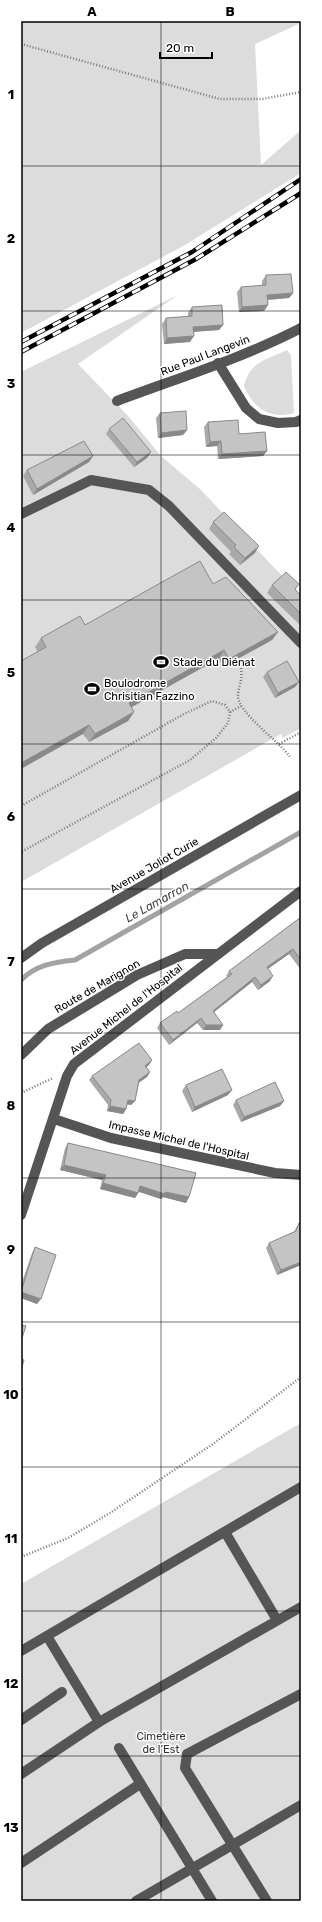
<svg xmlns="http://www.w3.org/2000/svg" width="322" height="1922" viewBox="0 0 322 1922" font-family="Rubik,sans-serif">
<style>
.green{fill:#dcdcdc}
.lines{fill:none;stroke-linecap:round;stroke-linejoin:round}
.stream{stroke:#a3a3a3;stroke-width:5}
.path{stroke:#777;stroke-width:2.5;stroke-dasharray:1 2;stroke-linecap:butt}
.minor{stroke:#555;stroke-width:10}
.rail-casing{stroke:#000;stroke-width:4.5}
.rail{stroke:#fff;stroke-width:3;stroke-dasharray:9;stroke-linecap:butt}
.wall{fill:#a9a9a9}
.shaded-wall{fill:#898989}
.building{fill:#c4c4c4;stroke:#898989}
.grid{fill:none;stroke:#000;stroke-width:1;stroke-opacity:0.55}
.labels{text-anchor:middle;stroke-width:3;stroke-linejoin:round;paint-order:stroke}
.street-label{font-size:11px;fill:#000;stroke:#fff}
.poi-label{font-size:11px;fill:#000;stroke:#fff;text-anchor:start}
.park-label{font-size:11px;fill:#333;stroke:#fff}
.water-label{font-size:12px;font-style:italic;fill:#444;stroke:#fff}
.neatline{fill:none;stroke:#000;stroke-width:1.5}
.grid-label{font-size:13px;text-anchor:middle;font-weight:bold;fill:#000}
</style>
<rect width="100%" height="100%" fill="#fff"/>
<g class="green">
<polygon points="21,21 301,21 301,23 255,44 261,165 301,130 301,173 185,245 21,333"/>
<polygon points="178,295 78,364 129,417 161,456 201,490 301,596 301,728 283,738 281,734 21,882 21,372"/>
<path d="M287,350L291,355L294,413C270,420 253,408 244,386C250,361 266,360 287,350Z"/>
<polygon points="301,1423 301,1901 21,1901 21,1584"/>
</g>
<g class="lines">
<path class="stream" d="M21,980C36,965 54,962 75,960L301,832"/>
<g class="path">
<polyline points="21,44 220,99 262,99 301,92"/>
<path d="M241,665C241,670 242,675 241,680C240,685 238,691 238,696C238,713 279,741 290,757"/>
<polyline points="230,712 241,706"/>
<polyline points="279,744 301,732"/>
<polyline points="21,806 184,714 212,701 225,705 230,712 228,723 216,738 190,760 21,852"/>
<polyline points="21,1093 53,1078"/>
<polyline points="21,1557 68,1538 110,1513 213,1444 301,1377"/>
</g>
<g class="minor">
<polyline points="218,363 246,408 259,419 278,423 296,422 301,420"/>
<path d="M117,401C178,378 243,358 301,328"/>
<polyline points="21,514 91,480 149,490 169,506 301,643"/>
<polyline points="21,958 42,943 301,795"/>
<polyline points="21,1055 48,1029 137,975 185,954 218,954"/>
<polyline points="54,1119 111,1138 275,1173 301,1175"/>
<polyline points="21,1215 67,1076 74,1064 301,891"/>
<polyline points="225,1532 277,1620"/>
<polyline points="47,1636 99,1722"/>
<polyline points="21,1651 301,1487"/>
<polyline points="21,1720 62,1692"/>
<polyline points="119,1748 212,1901"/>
<polyline points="21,1774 99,1722 301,1607"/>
<polyline points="21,1863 140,1784"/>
<polyline points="136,1901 301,1805"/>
<polyline points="267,1901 185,1768 187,1754 301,1694"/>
</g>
<g class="rail-casing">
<g id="rail">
<polyline points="21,342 192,252 301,179"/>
<polyline points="21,352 196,259 301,193"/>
</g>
</g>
<use href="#rail" class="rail"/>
</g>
<g class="wall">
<polygon points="266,275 293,293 289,298 268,300 268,305 264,311 239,312 237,292 241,287 262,286 262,281"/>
<polygon points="192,307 223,325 219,330 193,332 190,342 164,344 162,324 166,318 188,317 188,313"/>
<polygon points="160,413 187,430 183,435 158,438 156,418"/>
<polygon points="208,422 239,434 267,451 263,456 218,459 217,446 206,447 204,427"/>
<polygon points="109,429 147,458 134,467 106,434"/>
<polygon points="93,456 89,462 33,495 23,476 27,470"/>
<polygon points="213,522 255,553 240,565 229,554 231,552 209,529"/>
<polygon points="213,584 278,632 272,640 223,667 218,659 131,707 134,712 128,721 89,742 83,734 35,647 41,638 85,625"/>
<polygon points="299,584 295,590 301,596 301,626 267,593 272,585"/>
<polygon points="267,672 299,682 295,687 275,698 263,677"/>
<polygon points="301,917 301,970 289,954 268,969 270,981 258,990 252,982 214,1012 220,1030 203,1030 197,1023 169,1045 157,1028 160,1023 178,1013 227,977 226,976 229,971"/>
<polygon points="152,1060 149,1065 146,1067 150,1072 147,1077 139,1083 135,1101 131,1105 127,1104 126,1109 123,1114 107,1111 108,1105 89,1080 92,1076"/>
<polygon points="186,1085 228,1095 192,1112 182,1091"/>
<polygon points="236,1100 284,1101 280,1106 241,1122 233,1105"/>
<polygon points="68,1143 189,1197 186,1203 163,1197 161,1199 139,1192 135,1198 100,1189 102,1180 60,1170 65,1148"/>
<polygon points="299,1223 301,1223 301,1265 277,1275 266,1248 269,1243 294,1232 296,1228"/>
<polygon points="35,1247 37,1304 21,1298 21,1285 32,1253"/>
</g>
<g class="shaded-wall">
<polygon points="293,293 289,298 264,300 267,295"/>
<polygon points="268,305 264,311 239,312 242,307"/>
<polygon points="223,325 219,330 190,332 193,327"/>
<polygon points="194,336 190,342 164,344 167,338"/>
<polygon points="187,430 183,435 158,438 161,433"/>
<polygon points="221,441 217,446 206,447 210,442"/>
<polygon points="267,451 263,456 218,459 222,454"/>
<polygon points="151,452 147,458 134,467 137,462"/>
<polygon points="93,456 89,462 33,495 37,489"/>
<polygon points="259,546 255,553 240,565 245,558"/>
<polygon points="278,632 272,640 223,667 229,659"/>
<polygon points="224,650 218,659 123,712 129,703"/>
<polygon points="299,682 295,687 275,698 278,693"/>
<polygon points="134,712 128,721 89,742 95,734"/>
<polygon points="89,725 83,734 21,769 21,763"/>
<polygon points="293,949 289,954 263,972 267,967"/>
<polygon points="273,976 270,981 258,990 261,985"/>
<polygon points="255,977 252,982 209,1016 213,1011"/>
<polygon points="201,1018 197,1023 169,1045 173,1040"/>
<polygon points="206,1025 223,1025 220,1030 203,1030"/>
<polygon points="152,1060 149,1065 142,1070 145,1066"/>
<polygon points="150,1072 147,1077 136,1084 139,1080"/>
<polygon points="232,1090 228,1095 192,1112 195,1107"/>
<polygon points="128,1100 135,1101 131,1105 125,1104"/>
<polygon points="284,1101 280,1106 241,1122 244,1117"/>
<polygon points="110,1106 126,1109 123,1114 107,1111"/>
<polygon points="64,1165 106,1175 102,1180 60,1170"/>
<polygon points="103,1183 138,1193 135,1198 100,1189"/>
<polygon points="140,1186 165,1192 189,1197 186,1203 163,1197 161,1199 137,1191"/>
<polygon points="301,1262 301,1265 277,1275 281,1270"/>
<polygon points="21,1292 41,1299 37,1304 21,1298"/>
</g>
<g class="building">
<polygon points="291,274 293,293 267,295 268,305 242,307 241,287 266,285 266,275"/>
<polygon points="222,305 223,325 193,327 194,336 167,338 166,318 192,316 192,307"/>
<polygon points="186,411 187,430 161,433 160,413"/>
<polygon points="123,418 151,452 137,462 109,429"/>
<polygon points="238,420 239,434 265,432 267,451 222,454 221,441 210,442 208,422"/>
<polygon points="84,441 93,456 37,489 27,470"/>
<polygon points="224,512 259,546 245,558 234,547 236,545 213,522"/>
<polygon points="200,561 213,584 226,577 278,632 229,659 224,650 129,703 134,712 95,734 89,725 21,763 21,661 46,647 41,638 80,616 85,625"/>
<polygon points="286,572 299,584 295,589 301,596 301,614 272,585"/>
<polygon points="287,661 299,682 278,693 267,672"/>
<polygon points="301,917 301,960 293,949 267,967 273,976 261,985 255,977 213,1011 223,1025 206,1025 201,1018 173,1040 160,1023 177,1011 178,1013 232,974 229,971"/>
<polygon points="139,1043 152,1060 145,1066 150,1072 139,1080 135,1101 128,1100 126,1109 110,1106 111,1100 92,1076"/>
<polygon points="222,1069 232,1090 195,1107 186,1085"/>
<polygon points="275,1082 284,1101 244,1117 236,1100"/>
<polygon points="68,1143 196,1173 189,1197 165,1192 165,1194 140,1186 138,1193 103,1183 106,1175 64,1165"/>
<polygon points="299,1223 301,1223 301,1262 281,1270 269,1243 296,1231"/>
<polygon points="35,1247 56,1255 41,1299 21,1292"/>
<polygon points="21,1325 26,1326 21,1341"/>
<polygon points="21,1359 24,1360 21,1370"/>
</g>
<path class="grid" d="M161,21V1901M21,166H301M21,311H301M21,455H301M21,600H301M21,744H301M21,889H301M21,1033H301M21,1178H301M21,1322H301M21,1467H301M21,1611H301M21,1756H301"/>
<defs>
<g id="stadium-bare" transform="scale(1.2)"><path d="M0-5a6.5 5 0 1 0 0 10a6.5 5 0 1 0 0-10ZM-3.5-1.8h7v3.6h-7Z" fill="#000" stroke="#fff" stroke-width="2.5" paint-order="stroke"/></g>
</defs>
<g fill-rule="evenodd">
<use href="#stadium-bare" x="161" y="662"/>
<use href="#stadium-bare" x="92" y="689"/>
</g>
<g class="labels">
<g class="street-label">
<text transform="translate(205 355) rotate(-21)" y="4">Rue Paul Langevin</text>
<text transform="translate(154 865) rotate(-30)" y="4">Avenue Joliot Curie</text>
<text transform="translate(97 986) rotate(-30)" y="4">Route de Marignon</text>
<text transform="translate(126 1009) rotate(-38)" y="4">Avenue Michel de l'Hospital</text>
<text transform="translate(179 1140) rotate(13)" y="4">Impasse Michel de l'Hospital</text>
</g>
<g class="poi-label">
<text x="173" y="666">Stade du Diénat</text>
<text x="104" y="687">Boulodrome<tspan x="104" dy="13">Chrisitian Fazzino</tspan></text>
</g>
<g class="park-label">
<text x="161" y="1740">Cimetière<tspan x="161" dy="13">de l’Est</tspan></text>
</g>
<g class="water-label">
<text transform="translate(157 902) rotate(-29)" y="4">Le Lamarron</text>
</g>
</g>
<rect width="322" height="1922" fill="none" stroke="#ffffff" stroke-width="44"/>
<path d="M160 52v6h52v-6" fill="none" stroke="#000000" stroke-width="2"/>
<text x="166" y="52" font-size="12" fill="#000000" stroke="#ffffff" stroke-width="3" paint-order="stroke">20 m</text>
<rect x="22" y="22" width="278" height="1878" class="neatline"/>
<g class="grid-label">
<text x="92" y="16">A</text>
<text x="230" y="16">B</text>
<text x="11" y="99">1</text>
<text x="11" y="243">2</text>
<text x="11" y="388">3</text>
<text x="11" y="532">4</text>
<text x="11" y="677">5</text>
<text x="11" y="821">6</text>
<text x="11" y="966">7</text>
<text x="11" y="1110">8</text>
<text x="11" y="1254">9</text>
<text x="11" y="1399">10</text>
<text x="11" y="1543">11</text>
<text x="11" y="1688">12</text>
<text x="11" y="1832">13</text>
</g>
</svg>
